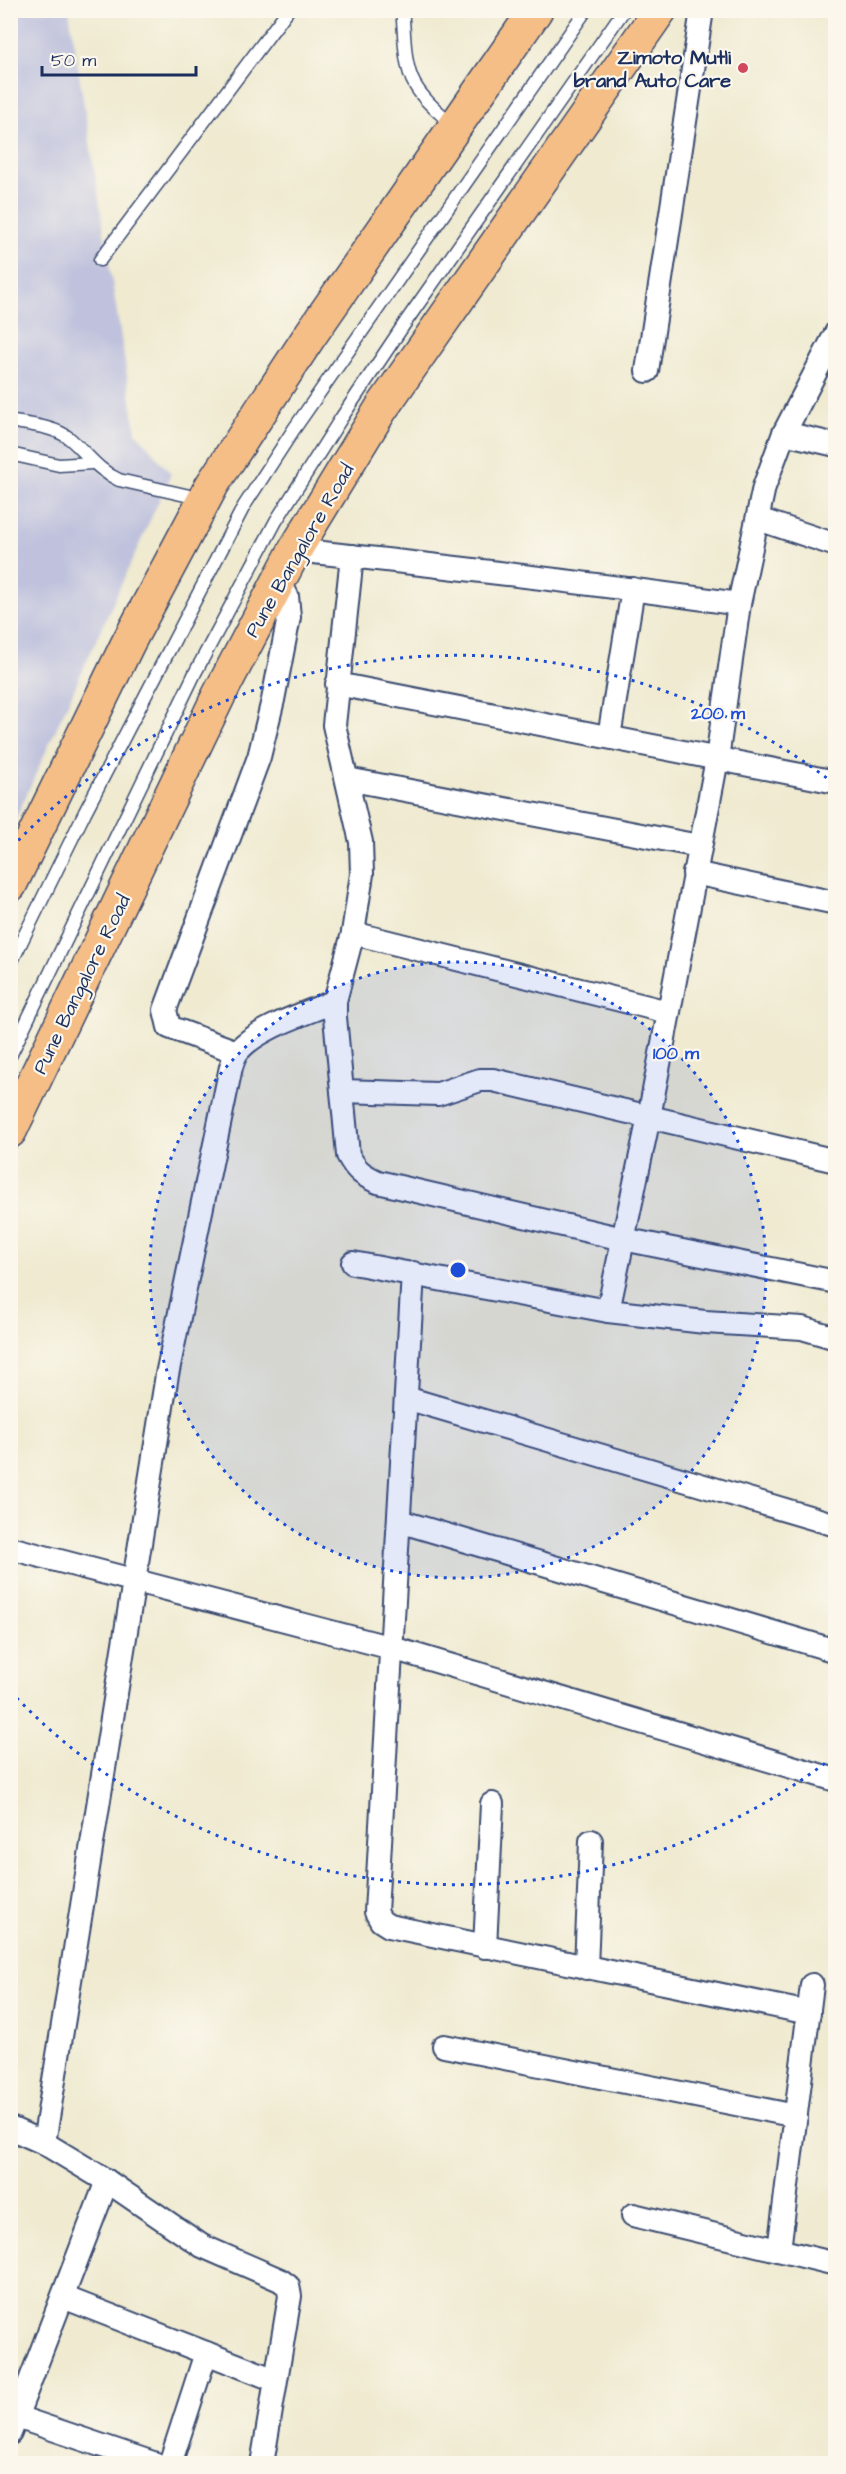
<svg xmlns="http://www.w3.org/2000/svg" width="846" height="2474" viewBox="0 0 846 2474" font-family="'Architects Daughter',sans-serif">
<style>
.industrial{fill:#c0c2dd}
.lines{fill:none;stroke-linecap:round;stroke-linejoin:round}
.service-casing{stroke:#3b4b6f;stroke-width:15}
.minor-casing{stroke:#3b4b6f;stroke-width:26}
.primary-casing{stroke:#3b4b6f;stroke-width:36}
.service{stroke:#fff;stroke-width:12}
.minor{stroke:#fff;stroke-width:22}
.primary{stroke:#f6be87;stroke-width:33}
.ring{fill:none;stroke:#1d4ed8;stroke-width:3;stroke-dasharray:3 6}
.poi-dot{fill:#d1495b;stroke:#fbf7ec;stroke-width:2}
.labels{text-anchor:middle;stroke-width:4.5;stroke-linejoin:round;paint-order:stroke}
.poi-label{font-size:20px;font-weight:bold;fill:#1b2f5e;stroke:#fbf7ec;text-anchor:end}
.street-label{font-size:20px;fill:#1b2f5e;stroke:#fbf7ec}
.centre{fill:#1d4ed8;stroke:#fbf7ec;stroke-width:3}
.ring-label{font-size:18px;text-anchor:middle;font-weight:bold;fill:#1d4ed8;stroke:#fbf7ec;stroke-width:4.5;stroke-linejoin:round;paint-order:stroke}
</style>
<rect width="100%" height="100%" fill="#fbf7ec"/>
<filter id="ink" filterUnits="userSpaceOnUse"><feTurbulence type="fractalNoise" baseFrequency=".0167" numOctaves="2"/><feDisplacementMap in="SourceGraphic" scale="12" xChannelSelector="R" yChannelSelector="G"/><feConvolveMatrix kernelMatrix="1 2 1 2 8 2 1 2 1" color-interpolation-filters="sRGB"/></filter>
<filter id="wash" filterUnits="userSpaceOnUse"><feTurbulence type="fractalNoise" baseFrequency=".008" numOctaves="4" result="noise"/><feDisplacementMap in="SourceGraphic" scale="24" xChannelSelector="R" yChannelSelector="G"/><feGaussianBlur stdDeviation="1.35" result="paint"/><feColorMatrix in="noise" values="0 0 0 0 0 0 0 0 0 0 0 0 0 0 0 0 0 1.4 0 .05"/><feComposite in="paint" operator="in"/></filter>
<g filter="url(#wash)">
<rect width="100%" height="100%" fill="#efead0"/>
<polygon class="industrial" points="11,11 69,11 136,432 171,474 11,829"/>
</g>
<g filter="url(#ink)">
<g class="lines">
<g class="service-casing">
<g id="service">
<path d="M402,10C405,33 403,65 415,85C424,101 441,114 454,126"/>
<polyline points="100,260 288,10"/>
<path d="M10,421C28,425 54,426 69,438C87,453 97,470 119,480L203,499"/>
<polyline points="10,454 59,465 92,463"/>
<polyline points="10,965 85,812 244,506 294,429 586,10"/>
<polyline points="10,1056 195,673 276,521 340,420 407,320 624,10"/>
</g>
</g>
<g class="minor-casing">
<g id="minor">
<polyline points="647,371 702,10"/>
<polyline points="784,433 836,445"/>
<polyline points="758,519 836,545"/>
<path d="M295,550C443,566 592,583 739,604"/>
<path d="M352,556L334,725L361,842L362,874L353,933L335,1001V1017L348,1155C356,1170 362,1175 378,1182L623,1239L836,1282"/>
<polyline points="337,684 836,782"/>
<polyline points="609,737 633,589"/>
<polyline points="347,779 699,846"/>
<polyline points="694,873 836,903"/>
<polyline points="353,933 668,1012"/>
<polyline points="237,1052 169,1027 165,1010 259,757 273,700 289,617 287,596 279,581"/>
<polyline points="342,1091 438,1094 480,1080 493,1080 836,1161"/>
<polyline points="353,1263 608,1311 705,1322 802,1328 836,1338"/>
<polyline points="413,1273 376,1912 381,1921 389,1926 809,2013"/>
<polyline points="608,1311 649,1117 717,759 739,604 764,487 784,433 836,333"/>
<polyline points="406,1398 836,1525"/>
<polyline points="399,1521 836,1651"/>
<polyline points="10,1548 392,1648 836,1780"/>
<polyline points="485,1947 492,1804"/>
<polyline points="586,1968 591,1841"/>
<polyline points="444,2046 796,2116"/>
<polyline points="10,2128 44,2143 107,2181 202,2246 280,2280 288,2286 290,2296 262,2464"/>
<path d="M44,2143L167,1375L231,1067C233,1061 235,1054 239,1050C259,1027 308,1013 335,1001"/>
<polyline points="633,2215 836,2264"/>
<polyline points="779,2250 812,1985"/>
<polyline points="63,2297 275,2380"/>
<polyline points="17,2417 156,2464"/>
<polyline points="10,2433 107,2181"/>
<polyline points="170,2464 206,2353"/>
</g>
</g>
<g class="primary-casing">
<g id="primary">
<polyline points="10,885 128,643 212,485 311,334 536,10"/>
<polyline points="10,1131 219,695 295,550 381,409 660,10"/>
</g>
</g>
<use href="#service" class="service"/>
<use href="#minor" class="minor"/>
<use href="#primary" class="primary"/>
</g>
</g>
<circle cx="458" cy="1270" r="308" fill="#1d4ed8" fill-opacity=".12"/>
<g class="ring">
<circle cx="458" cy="1270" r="308"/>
<path d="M832 1758A615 615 0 0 1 12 1693M12 847A615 615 0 0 1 832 782"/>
</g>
<circle class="poi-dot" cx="743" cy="68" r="6"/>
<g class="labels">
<g class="poi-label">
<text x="731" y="64">Zimoto Mutli<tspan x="731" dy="23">brand Auto Care</tspan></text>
</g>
<g class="street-label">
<text transform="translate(299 550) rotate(-60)" y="7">Pune Bangalore Road</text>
<text transform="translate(81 984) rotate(-64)" y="7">Pune Bangalore Road</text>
</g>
</g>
<circle cx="458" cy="1270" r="9" class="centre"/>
<g class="ring-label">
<text x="718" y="719">200 m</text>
<text x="676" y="1059">100 m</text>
</g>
<rect width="846" height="2474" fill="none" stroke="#fbf7ec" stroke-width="36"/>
<path d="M42 66v9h154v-9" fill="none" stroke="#1b2f5e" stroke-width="3"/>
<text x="51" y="66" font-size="18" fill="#1b2f5e" stroke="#fbf7ec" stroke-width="4.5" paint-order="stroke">50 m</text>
</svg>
